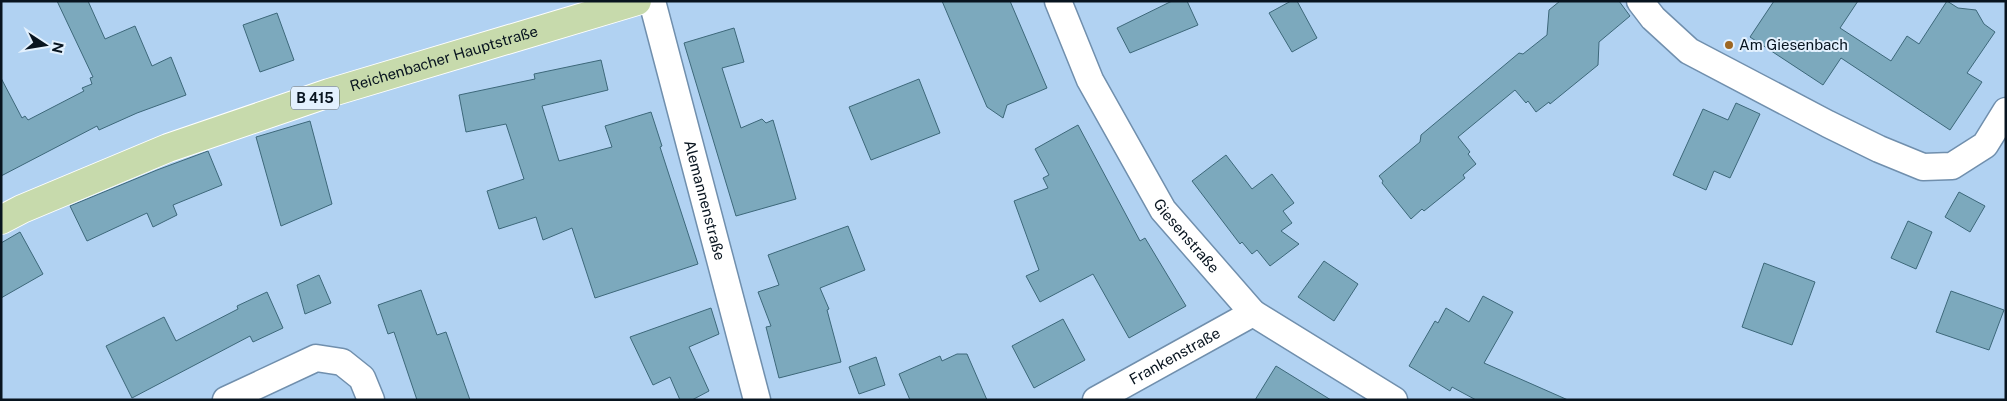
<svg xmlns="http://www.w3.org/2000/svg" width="2007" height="401" viewBox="0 0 2007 401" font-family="'Public Sans',sans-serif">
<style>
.building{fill:#7ca9bd;stroke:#3d687a}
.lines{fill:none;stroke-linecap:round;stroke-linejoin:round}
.minor-casing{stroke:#708fad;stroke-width:29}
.primary-casing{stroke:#fff;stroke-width:30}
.minor{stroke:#fff;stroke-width:26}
.primary{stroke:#c7daac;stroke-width:28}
.poi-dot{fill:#9d6621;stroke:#e3f1fe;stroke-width:2}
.labels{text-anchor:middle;stroke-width:4;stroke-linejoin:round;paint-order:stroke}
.shield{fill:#e3f1fe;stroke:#4a5662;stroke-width:1}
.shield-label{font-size:14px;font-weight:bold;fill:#08141f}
.poi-label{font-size:15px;fill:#08141f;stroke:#e3f1fe;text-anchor:start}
.street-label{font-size:15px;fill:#08141f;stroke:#e3f1fe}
</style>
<rect width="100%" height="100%" fill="#b1d2f2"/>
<g class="building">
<polygon points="57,1 88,1 105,39 135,26 152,66 171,57 186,95 137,113 99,130 97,126 1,176 1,78 22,118 25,116 28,120 84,91 82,88 92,84 90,78 93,77"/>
<polygon points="942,1 1010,1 1047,88 1007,105 1003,118 987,107"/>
<polygon points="1172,1 1187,1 1198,25 1130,53 1117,28"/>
<polygon points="1291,1 1297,1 1317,38 1292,52 1269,13"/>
<polygon points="1560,1 1619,1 1630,16 1599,42 1598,65 1550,104 1549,102 1536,112 1528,101 1526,103 1515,90 1458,137 1470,152 1468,154 1476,164 1463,175 1465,178 1424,211 1422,209 1411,219 1382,183 1383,181 1379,176 1420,142 1421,135 1519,53 1523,54 1547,35 1549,10"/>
<polygon points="1774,1 1858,1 1840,28 1891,61 1907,36 1919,44 1947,1 1958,8 1976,10 1984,24 1995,32 1967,73 1982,82 1950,130 1841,58 1823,85 1750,37"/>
<polygon points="277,13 294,60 260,72 243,25"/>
<polygon points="734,28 744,62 722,68 741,128 762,119 766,123 773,120 796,199 736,216 684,43"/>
<polygon points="601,60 608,90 542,106 559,161 612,147 605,126 651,112 662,146 660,147 698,264 595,298 572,228 543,240 536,217 499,229 487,191 524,179 506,124 466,132 459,95 535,79 534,74"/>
<polygon points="919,79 940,133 871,160 849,107"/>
<polygon points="1736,103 1760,114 1730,178 1714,171 1706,190 1673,175 1703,109 1728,120"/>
<polygon points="310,121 332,204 281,226 256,137"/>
<polygon points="1078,125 1140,241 1145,238 1186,306 1129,338 1093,274 1040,302 1026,276 1039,270 1014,201 1048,188 1043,178 1049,175 1035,149"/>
<polygon points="208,151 222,185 173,205 177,215 153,227 147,213 87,241 70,206 157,170"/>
<polygon points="1226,155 1252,189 1272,174 1294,203 1283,211 1292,223 1281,231 1299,244 1270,266 1257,250 1252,254 1242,242 1240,244 1192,181"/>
<polygon points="1959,192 1985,206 1970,232 1945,217"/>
<polygon points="1908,221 1932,232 1916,269 1891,258"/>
<polygon points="848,226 865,270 820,288 829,309 827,310 841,362 779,378 766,327 771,326 758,292 779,285 768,255"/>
<polygon points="20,232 43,274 1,298 1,243"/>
<polygon points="1324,261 1358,284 1334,321 1298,297"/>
<polygon points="1764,263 1815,282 1792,345 1742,327"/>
<polygon points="319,275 331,303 305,314 297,285"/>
<polygon points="421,290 437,335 446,332 470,400 417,400 394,332 388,334 378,305"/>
<polygon points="1951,291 2004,310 1989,350 1936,332"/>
<polygon points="267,292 283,328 253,342 250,336 132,398 106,346 164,317 176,341 238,309 237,306"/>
<polygon points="1483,296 1513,312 1484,363 1568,400 1476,400 1452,387 1450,391 1409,366 1435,321 1438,323 1446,308 1469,322"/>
<polygon points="711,308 719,334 689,347 709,391 692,400 680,400 670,377 653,385 630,337"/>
<polygon points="1063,319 1085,360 1034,388 1012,346"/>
<polygon points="957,354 967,354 987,400 910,400 899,374 940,356 942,361"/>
<polygon points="876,357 885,385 859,394 849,367"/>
<polygon points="1276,366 1331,400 1255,400"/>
</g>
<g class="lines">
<g class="minor-casing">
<g id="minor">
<path id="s1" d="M652,1L757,400"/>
<path id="s2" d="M1058,1L1090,80L1163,210L1253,313L1394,400"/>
<polyline points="1640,1 1653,18 1689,51 1828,124 1879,149 1923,167 1952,166 1985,145 2006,111"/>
<polyline points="226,400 316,358 342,362 362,378 371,400"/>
<path id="s3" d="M1096,400L1253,313"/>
</g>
</g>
<g class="primary-casing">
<g id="primary">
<path id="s4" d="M1,220L22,209L168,148L329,93L637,1"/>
</g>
</g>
<use href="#minor" class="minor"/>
<use href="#primary" class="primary"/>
</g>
<circle class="poi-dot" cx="1729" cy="45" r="5"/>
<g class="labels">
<rect class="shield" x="291" y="86.5" width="48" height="23" rx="4"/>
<g class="shield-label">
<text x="315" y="103">B 415</text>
</g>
<g class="poi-label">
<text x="1739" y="50">Am Giesenbach</text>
</g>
<g class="street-label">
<text dy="5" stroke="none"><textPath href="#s4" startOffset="472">Reichenbacher Hauptstraße</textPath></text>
<text dy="5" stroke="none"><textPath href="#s1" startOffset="206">Alemannenstraße</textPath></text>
<text dy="5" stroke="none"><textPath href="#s2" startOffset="269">Giesenstraße</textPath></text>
<text dy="5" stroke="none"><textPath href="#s3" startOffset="90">Frankenstraße</textPath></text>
</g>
</g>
<rect width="2007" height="401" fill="none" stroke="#08141f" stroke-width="5"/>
<g transform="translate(45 45) rotate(102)" stroke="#e3f1fe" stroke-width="4" paint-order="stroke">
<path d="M0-4L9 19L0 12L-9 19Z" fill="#08141f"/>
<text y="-8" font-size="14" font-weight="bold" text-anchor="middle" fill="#08141f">N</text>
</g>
</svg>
